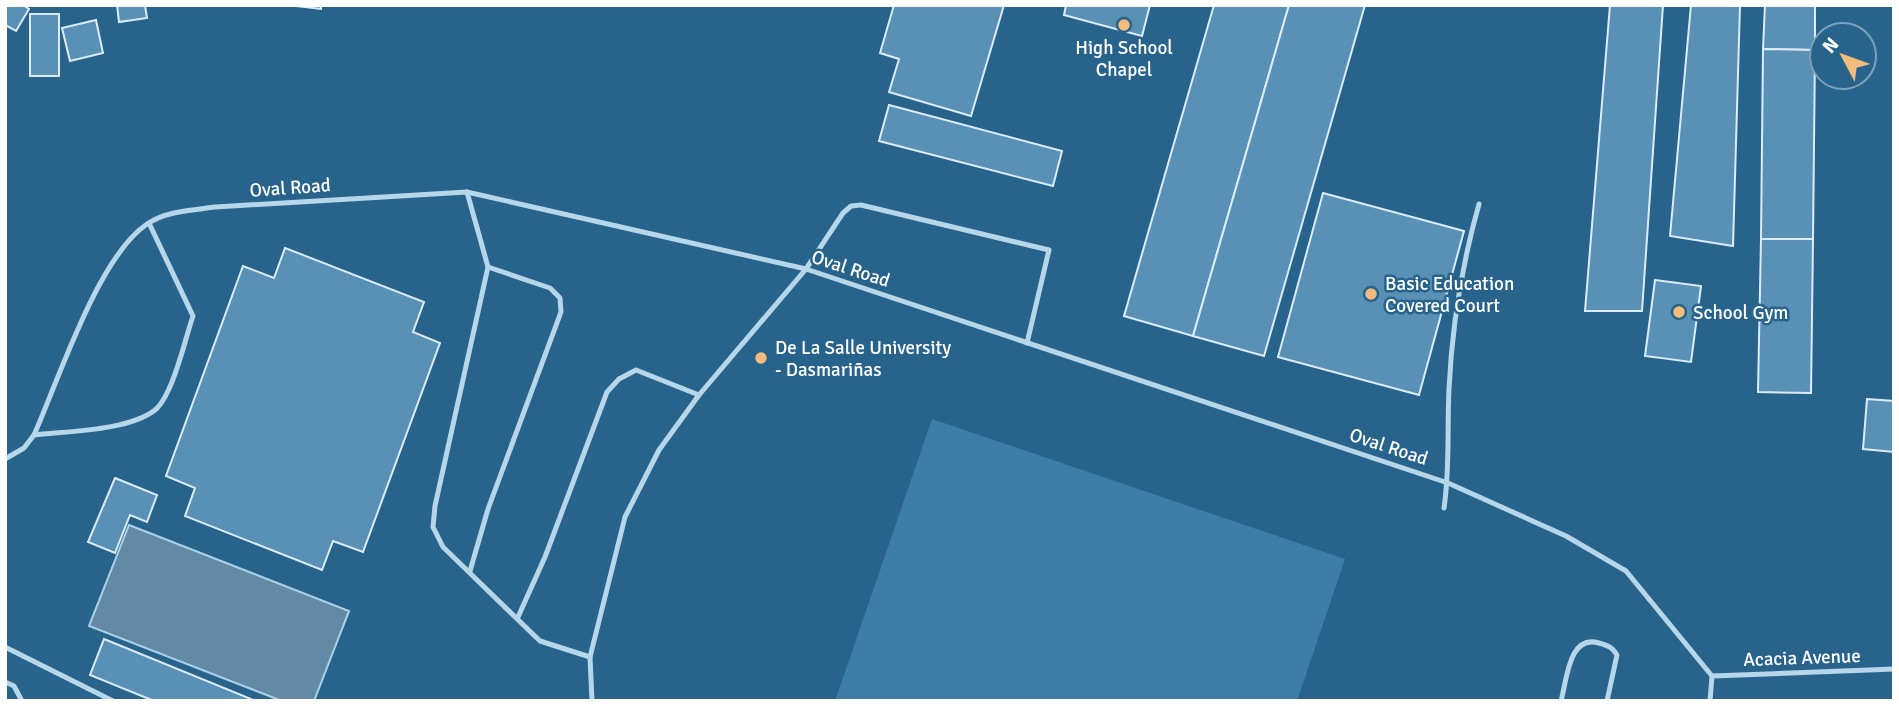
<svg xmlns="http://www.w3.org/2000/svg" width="1899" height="706" viewBox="0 0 1899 706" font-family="Signika,sans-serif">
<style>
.green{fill:#3c7ea8}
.water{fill:#638aa4;stroke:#abd2ea;stroke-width:2}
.building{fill:#5890b6;stroke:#dbecf8;stroke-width:2}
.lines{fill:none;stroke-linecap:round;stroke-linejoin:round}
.service{stroke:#b6d6ea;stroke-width:5}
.poi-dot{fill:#f2bd7c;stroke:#28638b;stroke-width:2.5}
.labels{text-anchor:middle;stroke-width:5;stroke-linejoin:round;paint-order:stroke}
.poi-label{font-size:19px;fill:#fff;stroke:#28638b;text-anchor:start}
.street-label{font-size:19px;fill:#fff;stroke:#28638b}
</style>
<rect width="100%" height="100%" fill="#28638b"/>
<polygon class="green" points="932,419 1345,559 1297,701 835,701"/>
<polygon class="water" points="129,525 349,611 314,701 282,701 89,626"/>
<g class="building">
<polygon points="5,5 23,5 29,9 16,31 5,25"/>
<polygon points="117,5 145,5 147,18 119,22"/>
<polygon points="287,5 321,5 321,9"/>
<polygon points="894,5 1004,5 971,116 889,92 899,59 880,53"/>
<polygon points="1066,5 1150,5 1142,36 1064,15"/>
<polygon points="1214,5 1289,5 1193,336 1124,316"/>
<polygon points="1289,5 1365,5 1264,356 1193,336"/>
<polygon points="1610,5 1663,5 1642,311 1585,311"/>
<polygon points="1691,5 1740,5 1733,246 1670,236"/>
<polygon points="1765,5 1815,5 1815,50 1763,49"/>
<rect x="30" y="14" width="29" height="62"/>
<polygon points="96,20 103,53 70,61 62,28"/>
<polygon points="1763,49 1815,50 1813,239 1761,239"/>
<polygon points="889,105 1062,151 1053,186 879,141"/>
<polygon points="1323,193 1464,231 1419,395 1278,357"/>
<polygon points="1761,239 1813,239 1811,393 1758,392"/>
<polygon points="285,248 424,302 413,332 440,343 363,552 333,541 322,570 185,516 195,488 166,476 243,266 274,278"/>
<polygon points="1655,280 1701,286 1691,362 1645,356"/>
<polygon points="1867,399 1894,401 1894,452 1863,449"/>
<polygon points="115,478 157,495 147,522 130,515 115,553 88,542"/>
<polygon points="104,639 256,701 154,701 90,675"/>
</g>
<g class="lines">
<g class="service">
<polyline points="467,192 488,267 435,506 433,527 443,547 540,641 590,657"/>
<path d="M34,435C68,431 128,431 155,410C173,395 185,339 193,316L149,223"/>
<path d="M5,459L24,448L34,435C59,379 98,257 147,224C166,211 193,210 215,207L467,192L806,269L1448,483L1566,536L1626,571L1712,676L1710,701"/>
<path d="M1444,508C1450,469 1447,429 1449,389C1452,326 1462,264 1479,204"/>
<polyline points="470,571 488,509 561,312 560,298 550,288 488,267"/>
<polyline points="518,617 545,557 607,392 619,379 636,370 699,395"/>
<polyline points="5,647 113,701"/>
<polyline points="1712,676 1894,669"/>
<polyline points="5,682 14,686 22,701"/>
<polyline points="592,701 590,657 625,517 659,450 699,395 806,269 843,213 851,206 861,205 1049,250 1027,343"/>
<path d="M1561,701C1567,679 1569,634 1599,643C1609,646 1612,647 1617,655L1607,701"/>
</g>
</g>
<g class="poi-dot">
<circle cx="1124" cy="25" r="7"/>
<circle cx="1371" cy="294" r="7"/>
<circle cx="1679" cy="312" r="7"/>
<circle cx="761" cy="358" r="7"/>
</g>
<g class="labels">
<g class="poi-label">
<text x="1124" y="54" text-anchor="middle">High School<tspan x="1124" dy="22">Chapel</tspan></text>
<text x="1385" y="290">Basic Education<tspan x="1385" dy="22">Covered Court</tspan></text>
<text x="1693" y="319">School Gym</text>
<text x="775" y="354">De La Salle University<tspan x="775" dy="22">- Dasmariñas</tspan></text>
</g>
<g class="street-label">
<text transform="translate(290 187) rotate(-4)" y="7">Oval Road</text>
<text transform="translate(851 268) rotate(18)" y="7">Oval Road</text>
<text transform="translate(1389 446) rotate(18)" y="7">Oval Road</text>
<text transform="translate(1802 657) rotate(-2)" y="7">Acacia Avenue</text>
</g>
</g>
<rect width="1899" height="706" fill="none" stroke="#ffffff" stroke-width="14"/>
<g transform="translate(1843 56) rotate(311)"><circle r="33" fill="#28638b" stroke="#7ea1b9" stroke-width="2"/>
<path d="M0-5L12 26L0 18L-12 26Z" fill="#f2bd7c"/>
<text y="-10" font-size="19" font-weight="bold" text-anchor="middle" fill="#ffffff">N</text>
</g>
</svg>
